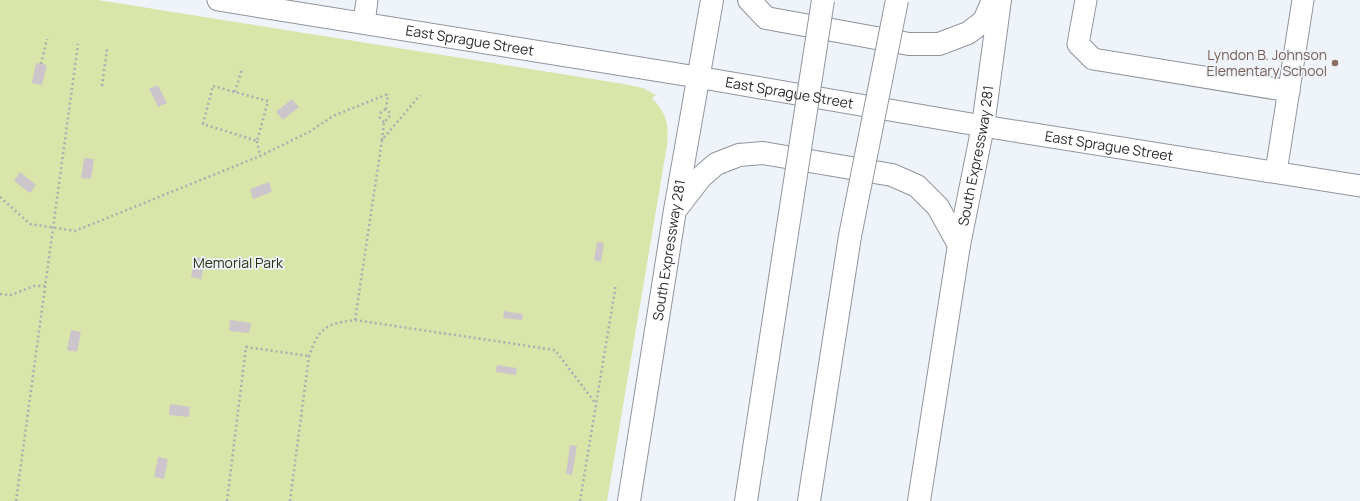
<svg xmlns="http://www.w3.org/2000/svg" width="1360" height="501" viewBox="0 0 1360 501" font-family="Manrope,sans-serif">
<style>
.green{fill:#d9e5a9}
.building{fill:#ccc5cb}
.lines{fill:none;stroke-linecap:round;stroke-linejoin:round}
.minor-casing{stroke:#90959c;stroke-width:23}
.major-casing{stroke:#90959c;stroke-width:24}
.highway-casing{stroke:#90959c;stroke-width:24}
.path{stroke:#aaaeb3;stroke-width:2.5;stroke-dasharray:2 3;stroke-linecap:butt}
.minor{stroke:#fff;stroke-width:21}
.major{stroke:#fff;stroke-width:22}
.highway{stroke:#fff;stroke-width:22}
.highway-bridge-casing{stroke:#90959c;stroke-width:24;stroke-linecap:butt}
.highway-bridge{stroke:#fff;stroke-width:22}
.education-dot{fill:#8d6e63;stroke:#eef4fa;stroke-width:1.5}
.labels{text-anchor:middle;stroke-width:3.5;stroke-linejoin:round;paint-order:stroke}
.street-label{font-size:14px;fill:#292b2e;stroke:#eef4fa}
.education-label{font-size:14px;fill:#785e54;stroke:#eef4fa;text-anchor:end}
.park-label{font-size:14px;fill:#2c3110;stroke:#eef4fa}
</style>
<rect width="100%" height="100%" fill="#eef4fa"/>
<path class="green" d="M0,0H98L624,84L643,88L656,95L652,98C667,114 669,124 667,145L607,501H0Z"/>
<g class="building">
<polygon points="36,63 47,65 42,85 32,83"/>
<polygon points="158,85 167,103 158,107 149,89"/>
<polygon points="292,99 299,107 283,120 276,112"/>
<polygon points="84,158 94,159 91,179 81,178"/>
<polygon points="20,172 36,185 30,193 14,181"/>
<polygon points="269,182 272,192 253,199 250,189"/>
<polygon points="597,242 604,243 601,262 594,260"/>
<polygon points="195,257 206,259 201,279 191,277"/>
<polygon points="504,311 523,314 522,320 503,318"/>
<polygon points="230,320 251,323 249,333 229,331"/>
<polygon points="71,330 81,332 77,352 67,350"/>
<polygon points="497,365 517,368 516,375 496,372"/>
<polygon points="170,404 190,407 189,417 169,415"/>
<polygon points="570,445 577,446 572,475 566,474"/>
<polygon points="158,457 168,459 164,479 154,477"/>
</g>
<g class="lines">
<g class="minor-casing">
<g id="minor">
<path id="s1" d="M218,0L697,77L983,126L1360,186"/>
<polyline points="1086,0 1078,44 1093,59 1289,91"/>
<polyline points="364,23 367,0"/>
<polyline points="1276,172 1303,0"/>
</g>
</g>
<g class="major-casing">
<g id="major">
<polyline points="749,0 766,18 909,44 939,44 968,33 984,21 993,0"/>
<polyline points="677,208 701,177 716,164 739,155 763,153 892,175 917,186 938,207 959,245"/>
<path id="s2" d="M629,501L675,210L712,0"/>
<path id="s3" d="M919,501L959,245L983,126L1000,0"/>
</g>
</g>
<g class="highway-casing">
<g id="highway">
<polyline points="746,501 787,233"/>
<polyline points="809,501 850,236"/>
</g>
</g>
<g class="path">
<polyline points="41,64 47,39"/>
<polyline points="102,86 107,49"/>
<polygon points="213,86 268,101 257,141 203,124"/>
<polyline points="235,92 242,69"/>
<polyline points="384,122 380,118 381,112 386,109"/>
<polyline points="382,140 384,122 389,118 390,113 386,109 388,94"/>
<polyline points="257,141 260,156"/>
<polyline points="0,197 30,224 75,231 260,156 309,132 333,116 388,94"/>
<polyline points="0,294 11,295 34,286 46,286"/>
<polyline points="355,320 555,350 596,404"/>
<polyline points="16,501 78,44"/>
<polyline points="227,501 246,347 309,356"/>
<path d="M290,501L309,356C319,327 326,324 355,320L382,140L420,95"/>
<polyline points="580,501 616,284"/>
</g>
<use href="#minor" class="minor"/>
<use href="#major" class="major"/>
<use href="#highway" class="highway"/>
<g class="highway-bridge-casing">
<g id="highway-bridge">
<polyline points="787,233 823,0"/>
<polyline points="850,236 897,0"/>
</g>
</g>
<use href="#highway-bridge" class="highway-bridge"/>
</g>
<circle class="education-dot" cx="1335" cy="63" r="4"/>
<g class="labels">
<g class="street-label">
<text dy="5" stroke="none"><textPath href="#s1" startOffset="255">East Sprague Street</textPath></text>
<text dy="5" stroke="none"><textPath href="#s1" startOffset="579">East Sprague Street</textPath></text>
<text dy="5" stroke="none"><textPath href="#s1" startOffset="903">East Sprague Street</textPath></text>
<text dy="5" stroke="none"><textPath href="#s3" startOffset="350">South Expressway 281</textPath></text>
<text dy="5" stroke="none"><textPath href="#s2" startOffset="254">South Expressway 281</textPath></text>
</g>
<g class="education-label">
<text x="1327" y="60">Lyndon B. Johnson<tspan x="1327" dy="16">Elementary School</tspan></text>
</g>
<g class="park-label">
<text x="238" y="268">Memorial Park</text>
</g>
</g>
</svg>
